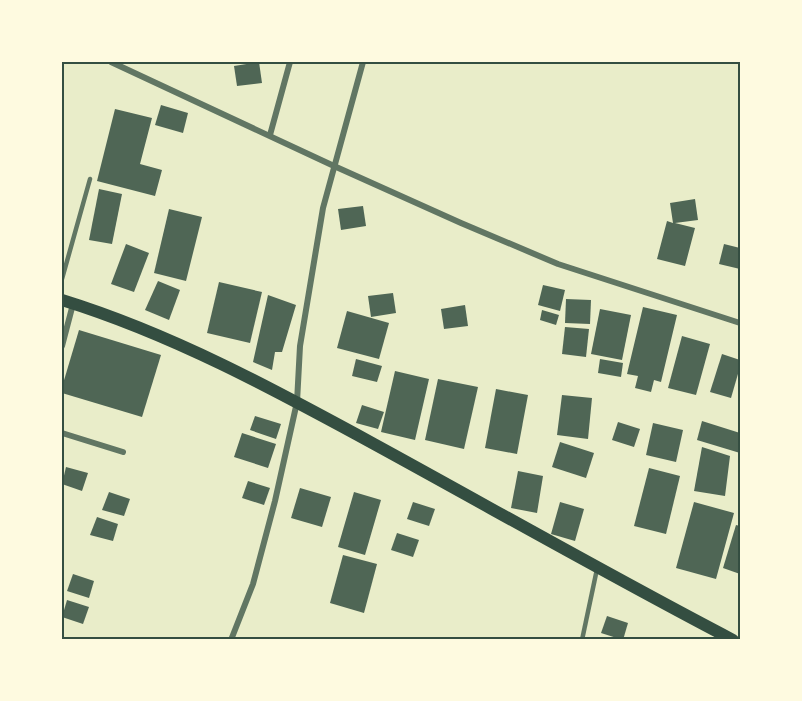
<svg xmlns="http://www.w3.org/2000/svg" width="802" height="701" viewBox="0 0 802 701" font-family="Mulish,sans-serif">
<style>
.building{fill:#4f6655}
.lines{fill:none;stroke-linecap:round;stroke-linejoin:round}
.service{stroke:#617663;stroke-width:4.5}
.minor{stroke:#617663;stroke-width:6}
.secondary{stroke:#344e41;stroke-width:12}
.neatline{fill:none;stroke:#344e41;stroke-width:2}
</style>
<rect width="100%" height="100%" fill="#e9edc9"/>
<g class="building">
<polygon points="259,62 262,83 237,86 234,66"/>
<polygon points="161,105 188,113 183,133 155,125"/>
<polygon points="115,109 152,118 140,164 162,170 155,196 97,181"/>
<polygon points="99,189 122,194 112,244 89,240"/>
<polygon points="695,199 698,220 675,223 695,228 685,266 657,259 667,221 673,223 670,203"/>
<polygon points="363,206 366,226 341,230 338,209"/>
<polygon points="169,209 202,217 186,281 154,273"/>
<polygon points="126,244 149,253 134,292 111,284"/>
<polygon points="724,244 740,248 740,269 719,264"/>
<polygon points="158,281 180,290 169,320 145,310"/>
<polygon points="219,282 262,292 250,343 207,333"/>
<polygon points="543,285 565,290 560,311 538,305"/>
<polygon points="393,293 396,313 371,317 368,296"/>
<polygon points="268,295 296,305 282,352 275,352 272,370 253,362"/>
<polygon points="566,299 591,300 590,324 565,323"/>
<polygon points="465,305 468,326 444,329 441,309"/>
<polygon points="643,307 677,315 661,382 654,380 651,392 635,388 638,376 627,374"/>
<polygon points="600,309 631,315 622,360 591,354"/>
<polygon points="542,310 559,315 556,325 540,320"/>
<polygon points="347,311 389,323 379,359 337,348"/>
<polygon points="565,327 589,329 586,357 562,354"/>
<polygon points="79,330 161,355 142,417 62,393 62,387"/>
<polygon points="682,336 710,344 696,395 668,388"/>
<polygon points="722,354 740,360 740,367 731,398 710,392"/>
<polygon points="356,359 382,366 377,382 352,376"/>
<polygon points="600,359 623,363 621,377 598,373"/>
<polygon points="395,371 429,379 415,440 381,432"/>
<polygon points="438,379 478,387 464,449 425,440"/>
<polygon points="496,389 528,395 517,454 485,448"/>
<polygon points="562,395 592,398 588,439 557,435"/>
<polygon points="362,405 384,412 378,429 356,423"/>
<polygon points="255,416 281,424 276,439 250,430"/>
<polygon points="702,421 740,433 740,453 697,440"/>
<polygon points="618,422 640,429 634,447 612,440"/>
<polygon points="653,423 683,430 676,462 646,455"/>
<polygon points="242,433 276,444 268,468 234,457"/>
<polygon points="560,442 594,453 586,478 552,467"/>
<polygon points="702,447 730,456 725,496 694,491"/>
<polygon points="66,467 88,473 82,491 62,484"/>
<polygon points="649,468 680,476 666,534 634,526"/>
<polygon points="518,471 543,476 537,513 511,508"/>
<polygon points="248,481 270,488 264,505 242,498"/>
<polygon points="300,488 331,497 322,527 291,518"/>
<polygon points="109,492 130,499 124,516 102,510"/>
<polygon points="354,492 381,500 365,555 338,547"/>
<polygon points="413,502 435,509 429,526 407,519"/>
<polygon points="560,502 584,509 575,541 551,534"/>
<polygon points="694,502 734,513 716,579 676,568"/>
<polygon points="97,517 118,524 113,541 90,535"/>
<polygon points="736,525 740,526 740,574 723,568"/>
<polygon points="397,533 419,540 413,557 391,550"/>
<polygon points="343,555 377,564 364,613 330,603"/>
<polygon points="73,574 94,581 89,598 67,591"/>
<polygon points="67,600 89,607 83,624 62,617"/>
<polygon points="607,616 628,623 623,640 601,633"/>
</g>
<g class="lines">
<g class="service">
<polyline points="62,279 90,179"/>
<polyline points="582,640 597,569"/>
</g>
<g class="minor">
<polyline points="111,62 334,166 461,223 558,264 740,323"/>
<polyline points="270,135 290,62"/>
<polyline points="62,346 73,304"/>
<polyline points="62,433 123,452"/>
<polyline points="231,640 253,584 275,501 297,402 300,346 323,208 363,62"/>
</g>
<path class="secondary" d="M62,300C172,334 273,389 374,444C493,509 612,577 733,640"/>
</g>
<rect width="802" height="701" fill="none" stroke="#fefae0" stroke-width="126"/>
<rect x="63" y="63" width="676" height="575" class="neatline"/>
</svg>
